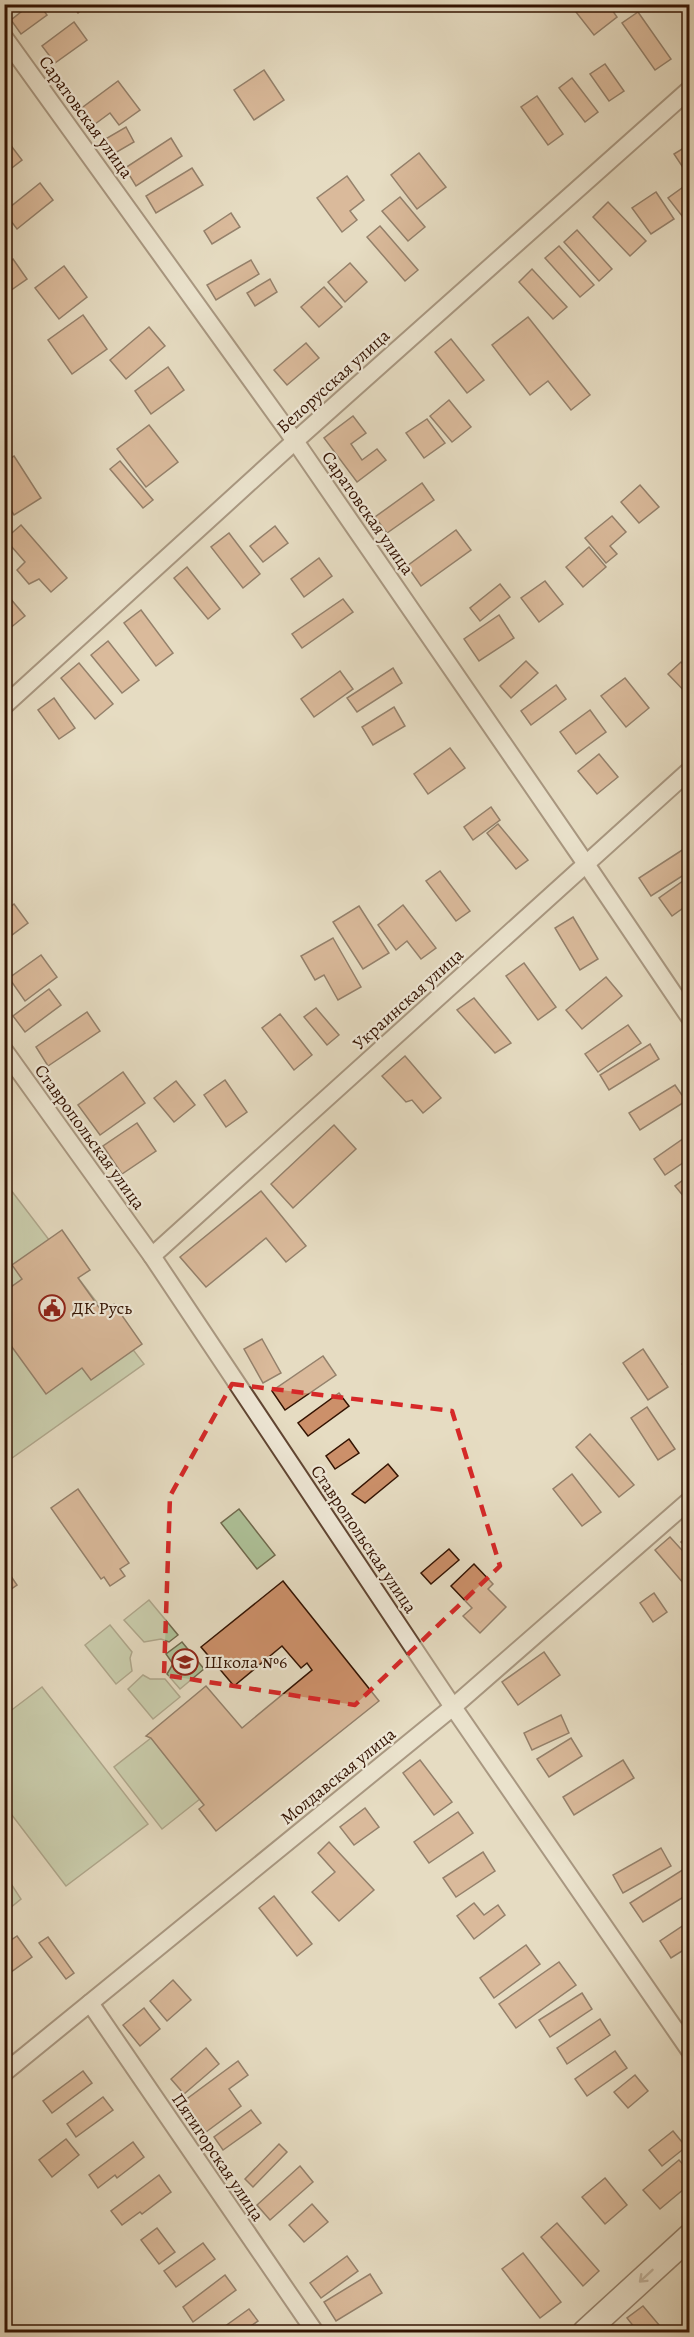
<svg xmlns="http://www.w3.org/2000/svg" width="694" height="2337" viewBox="0 0 694 2337" font-family="Alegreya,serif">
<style>
.green{fill:#aec299;stroke:#706a4e;stroke-width:1.5}
.building{fill:#cc906a;stroke:#331302;stroke-width:1.5}
.lines{fill:none;stroke-linecap:round;stroke-linejoin:round}
.minor-casing{stroke:#604532;stroke-width:20}
.secondary-casing{stroke:#331302;stroke-width:27}
.minor{stroke:#efe8d7;stroke-width:16}
.secondary{stroke:#efe8d7;stroke-width:24}
.oneway{stroke:#9a8877}
.marked{fill:none;stroke:#d62828;stroke-width:4.5;stroke-dasharray:12 8;stroke-linejoin:round}
.labels{text-anchor:middle;stroke-width:4.5;stroke-linejoin:round;paint-order:stroke}
.street-label{font-size:18px;fill:#331302;stroke:#efe8d7}
.poi-label{font-size:18px;fill:#331302;stroke:#efe8d7;text-anchor:start}
</style>
<rect width="100%" height="100%" fill="#e6dcc2"/>
<filter id="stains"><feTurbulence type="fractalNoise" baseFrequency=".00333" numOctaves="4"/><feColorMatrix values="0 0 0 0 .2 0 0 0 0 .09 0 0 0 0 .02 0 0 0 .5 -.17"/></filter>
<radialGradient id="worn" r=".72"><stop offset=".6" stop-color="#630" stop-opacity="0"/><stop offset="1" stop-color="#630" stop-opacity=".3"/></radialGradient>
<g class="green">
<polygon points="4,1181 144,1364 5,1463 4,1463"/>
<polygon points="239,1509 275,1555 257,1569 221,1523"/>
<polygon points="149,1600 178,1635 169,1642 161,1639 144,1642 124,1620"/>
<polygon points="110,1625 132,1652 130,1658 132,1671 116,1684 85,1645"/>
<polygon points="182,1642 204,1669 180,1689 167,1674 173,1664 166,1654"/>
<polygon points="143,1675 150,1679 165,1679 180,1697 153,1719 128,1689"/>
<polygon points="42,1687 148,1824 66,1886 5,1806 5,1715"/>
<polygon points="151,1738 200,1799 162,1829 114,1767"/>
<polygon points="4,1873 21,1899 5,1912 4,1912"/>
</g>
<g class="building">
<polygon points="31,4 39,4 47,15 21,34 11,20"/>
<polygon points="71,4 88,4 78,13"/>
<polygon points="576,4 608,4 617,17 594,35 572,7"/>
<polygon points="638,12 671,59 655,70 622,23"/>
<polygon points="74,22 87,40 55,63 42,46"/>
<polygon points="605,64 624,91 609,101 590,74"/>
<polygon points="264,70 284,100 254,120 234,90"/>
<polygon points="572,78 598,112 585,122 559,88"/>
<polygon points="118,81 140,110 119,125 110,113 91,127 79,110"/>
<polygon points="537,96 563,134 548,145 521,107"/>
<polygon points="126,127 134,142 110,156 102,141"/>
<polygon points="171,138 182,156 136,186 125,168"/>
<polygon points="9,143 22,160 4,174 4,147"/>
<polygon points="690,144 690,174 688,175 674,154"/>
<polygon points="419,153 446,187 417,209 391,175"/>
<polygon points="192,168 203,185 156,213 146,196"/>
<polygon points="347,176 364,200 350,211 357,220 342,232 317,198"/>
<polygon points="40,183 53,200 17,229 4,212"/>
<polygon points="686,185 690,190 690,218 686,221 668,198"/>
<polygon points="656,192 674,219 651,234 632,208"/>
<polygon points="400,197 425,227 408,241 382,211"/>
<polygon points="608,202 646,241 630,256 593,217"/>
<polygon points="231,213 240,227 212,244 204,231"/>
<polygon points="380,226 418,270 405,281 367,237"/>
<polygon points="577,230 612,269 599,281 564,242"/>
<polygon points="559,246 594,285 580,297 545,258"/>
<polygon points="13,259 27,279 4,295 4,266"/>
<polygon points="251,260 259,274 216,300 207,285"/>
<polygon points="350,263 367,282 345,302 328,282"/>
<polygon points="64,266 87,297 59,319 35,288"/>
<polygon points="532,269 567,307 553,319 519,282"/>
<polygon points="270,279 277,292 255,306 247,293"/>
<polygon points="324,287 342,307 319,327 301,307"/>
<polygon points="83,315 107,349 72,374 48,340"/>
<polygon points="528,317 590,395 571,410 548,381 530,395 492,345"/>
<polygon points="149,327 165,346 126,379 110,360"/>
<polygon points="451,339 484,380 467,393 435,352"/>
<polygon points="306,343 319,358 287,385 274,370"/>
<polygon points="168,367 184,390 151,414 135,391"/>
<polygon points="449,400 471,427 452,442 430,416"/>
<polygon points="353,416 366,433 351,444 362,460 377,449 386,460 357,482 324,438"/>
<polygon points="427,419 445,443 424,458 406,433"/>
<polygon points="149,425 178,462 146,487 117,449"/>
<polygon points="14,456 41,498 14,515 4,499 4,463"/>
<polygon points="120,461 153,500 143,508 110,469"/>
<polygon points="422,483 434,500 387,533 375,517"/>
<polygon points="640,485 659,507 639,523 621,502"/>
<polygon points="612,516 626,532 610,546 617,554 606,563 585,538"/>
<polygon points="21,525 67,578 51,592 39,579 29,584 17,570 25,562 5,539"/>
<polygon points="275,526 288,543 263,562 250,546"/>
<polygon points="456,530 471,550 421,586 407,566"/>
<polygon points="229,533 260,574 243,588 211,547"/>
<polygon points="589,547 606,567 583,587 566,567"/>
<polygon points="319,558 332,576 304,597 291,579"/>
<polygon points="187,567 220,609 208,619 174,578"/>
<polygon points="545,581 563,604 539,622 521,598"/>
<polygon points="500,584 510,597 480,621 470,608"/>
<polygon points="4,591 25,616 4,633"/>
<polygon points="343,599 353,612 302,648 292,634"/>
<polygon points="141,610 173,653 156,666 124,623"/>
<polygon points="499,615 514,638 479,661 464,639"/>
<polygon points="108,641 139,680 122,693 91,655"/>
<polygon points="526,661 538,673 511,698 500,686"/>
<polygon points="681,662 690,672 690,697 668,674"/>
<polygon points="79,663 113,704 95,719 61,678"/>
<polygon points="393,668 402,683 357,712 347,698"/>
<polygon points="340,671 353,689 314,717 301,699"/>
<polygon points="625,678 649,708 626,727 601,696"/>
<polygon points="556,685 566,699 531,725 521,711"/>
<polygon points="54,698 75,728 59,739 38,710"/>
<polygon points="394,707 405,726 373,745 362,727"/>
<polygon points="590,710 606,732 576,754 560,732"/>
<polygon points="450,748 465,768 428,794 414,774"/>
<polygon points="599,754 618,777 597,794 578,771"/>
<polygon points="491,807 500,820 473,840 464,827"/>
<polygon points="498,824 528,860 516,869 487,833"/>
<polygon points="690,845 690,871 651,896 639,878"/>
<polygon points="440,871 470,911 456,921 426,881"/>
<polygon points="690,876 690,903 672,916 659,898"/>
<polygon points="14,904 28,923 4,941 4,912"/>
<polygon points="403,905 436,948 421,959 407,941 396,950 378,925"/>
<polygon points="359,906 389,953 363,969 333,922"/>
<polygon points="573,917 598,959 580,970 555,928"/>
<polygon points="333,938 361,987 338,1000 324,975 315,980 301,956"/>
<polygon points="41,955 57,977 25,1001 9,978"/>
<polygon points="524,963 556,1007 538,1020 506,976"/>
<polygon points="606,977 622,996 582,1029 566,1010"/>
<polygon points="49,989 61,1005 25,1032 13,1016"/>
<polygon points="474,998 511,1043 495,1053 457,1010"/>
<polygon points="316,1008 339,1035 327,1045 304,1017"/>
<polygon points="87,1012 100,1031 48,1066 36,1047"/>
<polygon points="280,1014 312,1055 294,1070 262,1028"/>
<polygon points="628,1025 641,1043 598,1072 585,1054"/>
<polygon points="650,1044 659,1059 609,1090 600,1075"/>
<polygon points="405,1056 441,1098 423,1113 412,1100 406,1102 382,1076"/>
<polygon points="123,1072 145,1103 100,1135 78,1105"/>
<polygon points="225,1080 247,1112 226,1127 204,1095"/>
<polygon points="176,1081 195,1105 174,1122 154,1098"/>
<polygon points="675,1085 686,1101 640,1130 629,1113"/>
<polygon points="137,1123 156,1151 122,1174 103,1146"/>
<polygon points="334,1125 356,1149 293,1208 271,1184"/>
<polygon points="690,1134 690,1158 665,1175 654,1159"/>
<polygon points="690,1175 690,1203 689,1203 675,1186"/>
<polygon points="261,1191 306,1246 286,1262 266,1238 206,1287 180,1257"/>
<polygon points="62,1230 90,1270 78,1278 103,1313 114,1304 142,1344 91,1380 82,1368 46,1394 4,1336 4,1292 22,1279 12,1265"/>
<polygon points="262,1339 281,1373 263,1383 244,1349"/>
<polygon points="643,1349 668,1387 648,1400 623,1363"/>
<polygon points="323,1356 336,1375 285,1410 272,1391"/>
<polygon points="690,1357 690,1372 682,1364"/>
<polygon points="339,1393 349,1406 308,1436 298,1423"/>
<polygon points="647,1407 675,1449 658,1460 631,1418"/>
<polygon points="590,1434 634,1485 619,1497 576,1447"/>
<polygon points="349,1439 359,1453 335,1469 326,1456"/>
<polygon points="388,1464 398,1476 365,1503 352,1494"/>
<polygon points="572,1474 601,1512 582,1526 553,1489"/>
<polygon points="78,1489 129,1563 120,1569 125,1576 110,1586 104,1577 101,1579 51,1508"/>
<polygon points="690,1534 690,1551 681,1542"/>
<polygon points="670,1537 690,1559 690,1591 655,1550"/>
<polygon points="449,1549 459,1560 431,1584 421,1573"/>
<polygon points="474,1564 493,1584 488,1589 506,1607 480,1633 463,1616 472,1608 451,1586"/>
<polygon points="4,1566 17,1585 4,1594"/>
<polygon points="283,1581 379,1701 216,1831 199,1809 204,1805 151,1738 146,1736 206,1686 242,1728 312,1670 307,1663 301,1668 282,1646 234,1686 201,1647"/>
<polygon points="654,1593 667,1612 653,1622 640,1603"/>
<polygon points="544,1652 560,1675 518,1705 502,1682"/>
<polygon points="561,1715 569,1733 532,1750 524,1733"/>
<polygon points="571,1738 582,1756 549,1777 537,1759"/>
<polygon points="420,1760 452,1802 434,1815 403,1773"/>
<polygon points="623,1760 634,1778 574,1815 563,1797"/>
<polygon points="365,1808 379,1827 354,1845 340,1827"/>
<polygon points="458,1812 473,1833 429,1863 414,1842"/>
<polygon points="329,1842 374,1890 339,1921 312,1892 335,1872 318,1853"/>
<polygon points="661,1848 671,1866 623,1893 613,1875"/>
<polygon points="483,1852 495,1871 456,1897 443,1878"/>
<polygon points="684,1869 690,1878 690,1893 643,1922 630,1903"/>
<polygon points="274,1896 312,1944 297,1956 259,1908"/>
<polygon points="474,1903 484,1915 498,1905 505,1915 474,1939 457,1916"/>
<polygon points="690,1921 690,1946 671,1958 660,1941"/>
<polygon points="17,1936 32,1957 4,1977 4,1945"/>
<polygon points="48,1937 74,1973 66,1979 39,1943"/>
<polygon points="526,1945 540,1964 494,1998 480,1978"/>
<polygon points="559,1962 576,1985 516,2028 499,2004"/>
<polygon points="173,1980 191,2000 167,2021 150,2001"/>
<polygon points="582,1993 592,2009 550,2037 539,2020"/>
<polygon points="144,2008 160,2029 140,2046 123,2025"/>
<polygon points="600,2019 610,2035 567,2064 557,2048"/>
<polygon points="206,2048 219,2064 184,2094 171,2079"/>
<polygon points="615,2051 627,2068 587,2096 575,2079"/>
<polygon points="238,2061 248,2075 229,2089 241,2106 206,2132 184,2101"/>
<polygon points="83,2071 92,2083 52,2113 43,2101"/>
<polygon points="635,2075 648,2091 628,2108 614,2092"/>
<polygon points="103,2097 113,2110 76,2137 67,2124"/>
<polygon points="251,2110 261,2123 223,2150 214,2137"/>
<polygon points="673,2131 686,2147 662,2166 649,2150"/>
<polygon points="66,2139 79,2155 52,2177 39,2160"/>
<polygon points="133,2142 144,2157 117,2178 115,2175 98,2188 89,2175"/>
<polygon points="279,2144 287,2152 253,2187 245,2179"/>
<polygon points="679,2160 690,2172 690,2184 660,2209 643,2190"/>
<polygon points="300,2166 313,2182 270,2220 257,2205"/>
<polygon points="159,2175 171,2192 142,2214 140,2212 122,2225 111,2211"/>
<polygon points="605,2178 627,2205 605,2224 582,2197"/>
<polygon points="312,2204 328,2222 304,2242 289,2225"/>
<polygon points="557,2223 599,2271 583,2286 541,2237"/>
<polygon points="157,2228 175,2252 159,2264 141,2240"/>
<polygon points="203,2243 215,2259 176,2287 164,2271"/>
<polygon points="523,2253 561,2302 540,2318 502,2269"/>
<polygon points="347,2256 358,2271 321,2298 310,2283"/>
<polygon points="370,2274 382,2293 336,2321 324,2302"/>
<polygon points="225,2275 236,2290 193,2322 183,2307"/>
<polygon points="643,2306 665,2332 638,2332 627,2318"/>
<polygon points="249,2309 258,2321 242,2332 217,2332"/>
</g>
<g class="lines">
<g class="minor-casing">
<g id="minor">
<polyline points="4,37 295,441 586,864 690,1018"/>
<polyline points="4,706 295,441 690,89"/>
<polyline points="4,1050 152,1256 453,1707 690,2051"/>
<polyline points="152,1256 690,770"/>
<polyline points="90,2003 315,2332"/>
<polyline points="4,2073 453,1707 690,1500"/>
</g>
</g>
<g class="secondary-casing">
<polyline id="secondary" points="585,2332 690,2236"/>
</g>
<use href="#minor" class="minor"/>
<use href="#secondary" class="secondary"/>
</g>
<defs><path id="oneway-shaft" d="M-6 0H5M1.5-3L5.5 0L1.5 3" fill="none" stroke-width="1.6" stroke-linecap="round" stroke-linejoin="round" transform="scale(1.5)"/></defs>
<use class="oneway" href="#oneway-shaft" transform="translate(646 2276) rotate(137)"/>
<path d="M0 0H694V2337H0ZM232,1384L452,1411L500,1566L355,1705L164,1675L170,1496Z" fill="#e6dcc2" fill-opacity=".55" fill-rule="evenodd"/>
<path class="marked" d="M232,1384L452,1411L500,1566L355,1705L164,1675L170,1496Z"/>
<defs>
<g id="civic-ring" transform="scale(1.35)"><circle r="9.5" fill="#efe8d7" stroke="#8f2418" stroke-width="1.5"/><path d="M-.6-6.5H3V-4.5H.6V-3L4-1V1h2V6H-6V1h2V-1L-.6-3ZM-1.2 2.5V6h2.4V2.5Z" fill="#8f2418"/></g>
<g id="school-ring" transform="scale(1.35)"><circle r="9.5" fill="#efe8d7" stroke="#8f2418" stroke-width="1.5"/><path d="M0-5L7-2L0 1L-7-2ZM-4 1L0 2.5L4 1V4Q0 6-4 4Z" fill="#8f2418"/></g>
</defs>
<g fill-rule="evenodd">
<use href="#civic-ring" x="52" y="1308"/>
<use href="#school-ring" x="185" y="1662"/>
</g>
<g class="labels">
<g class="street-label">
<text transform="translate(86 117) rotate(54)" y="6">Саратовская улица</text>
<text transform="translate(333 381) rotate(-42)" y="6">Белорусская улица</text>
<text transform="translate(368 513) rotate(55)" y="6">Саратовская улица</text>
<text transform="translate(408 999) rotate(-42)" y="6">Украинская улица</text>
<text transform="translate(90 1137) rotate(54)" y="6">Ставропольская улица</text>
<text transform="translate(364 1539) rotate(56)" y="6">Ставропольская улица</text>
<text transform="translate(338 1776) rotate(-39)" y="6">Молдавская улица</text>
<text transform="translate(218 2157) rotate(56)" y="6">Пятигорская улица</text>
</g>
<g class="poi-label">
<text x="72" y="1314">ДК Русь</text>
<text x="204" y="1668">Школа №6</text>
</g>
</g>
<rect width="694" height="2337" fill="none" stroke="#e6dcc2" stroke-width="24"/>
<rect x="6" y="6" width="682" height="2325" fill="none" stroke="#331302" stroke-width="3"/>
<rect x="12" y="12" width="670" height="2313" fill="none" stroke="#331302" stroke-width="1.5"/>
<rect width="100%" height="100%" filter="url(#stains)"/>
<rect width="100%" height="100%" fill="url(#worn)"/>
</svg>
